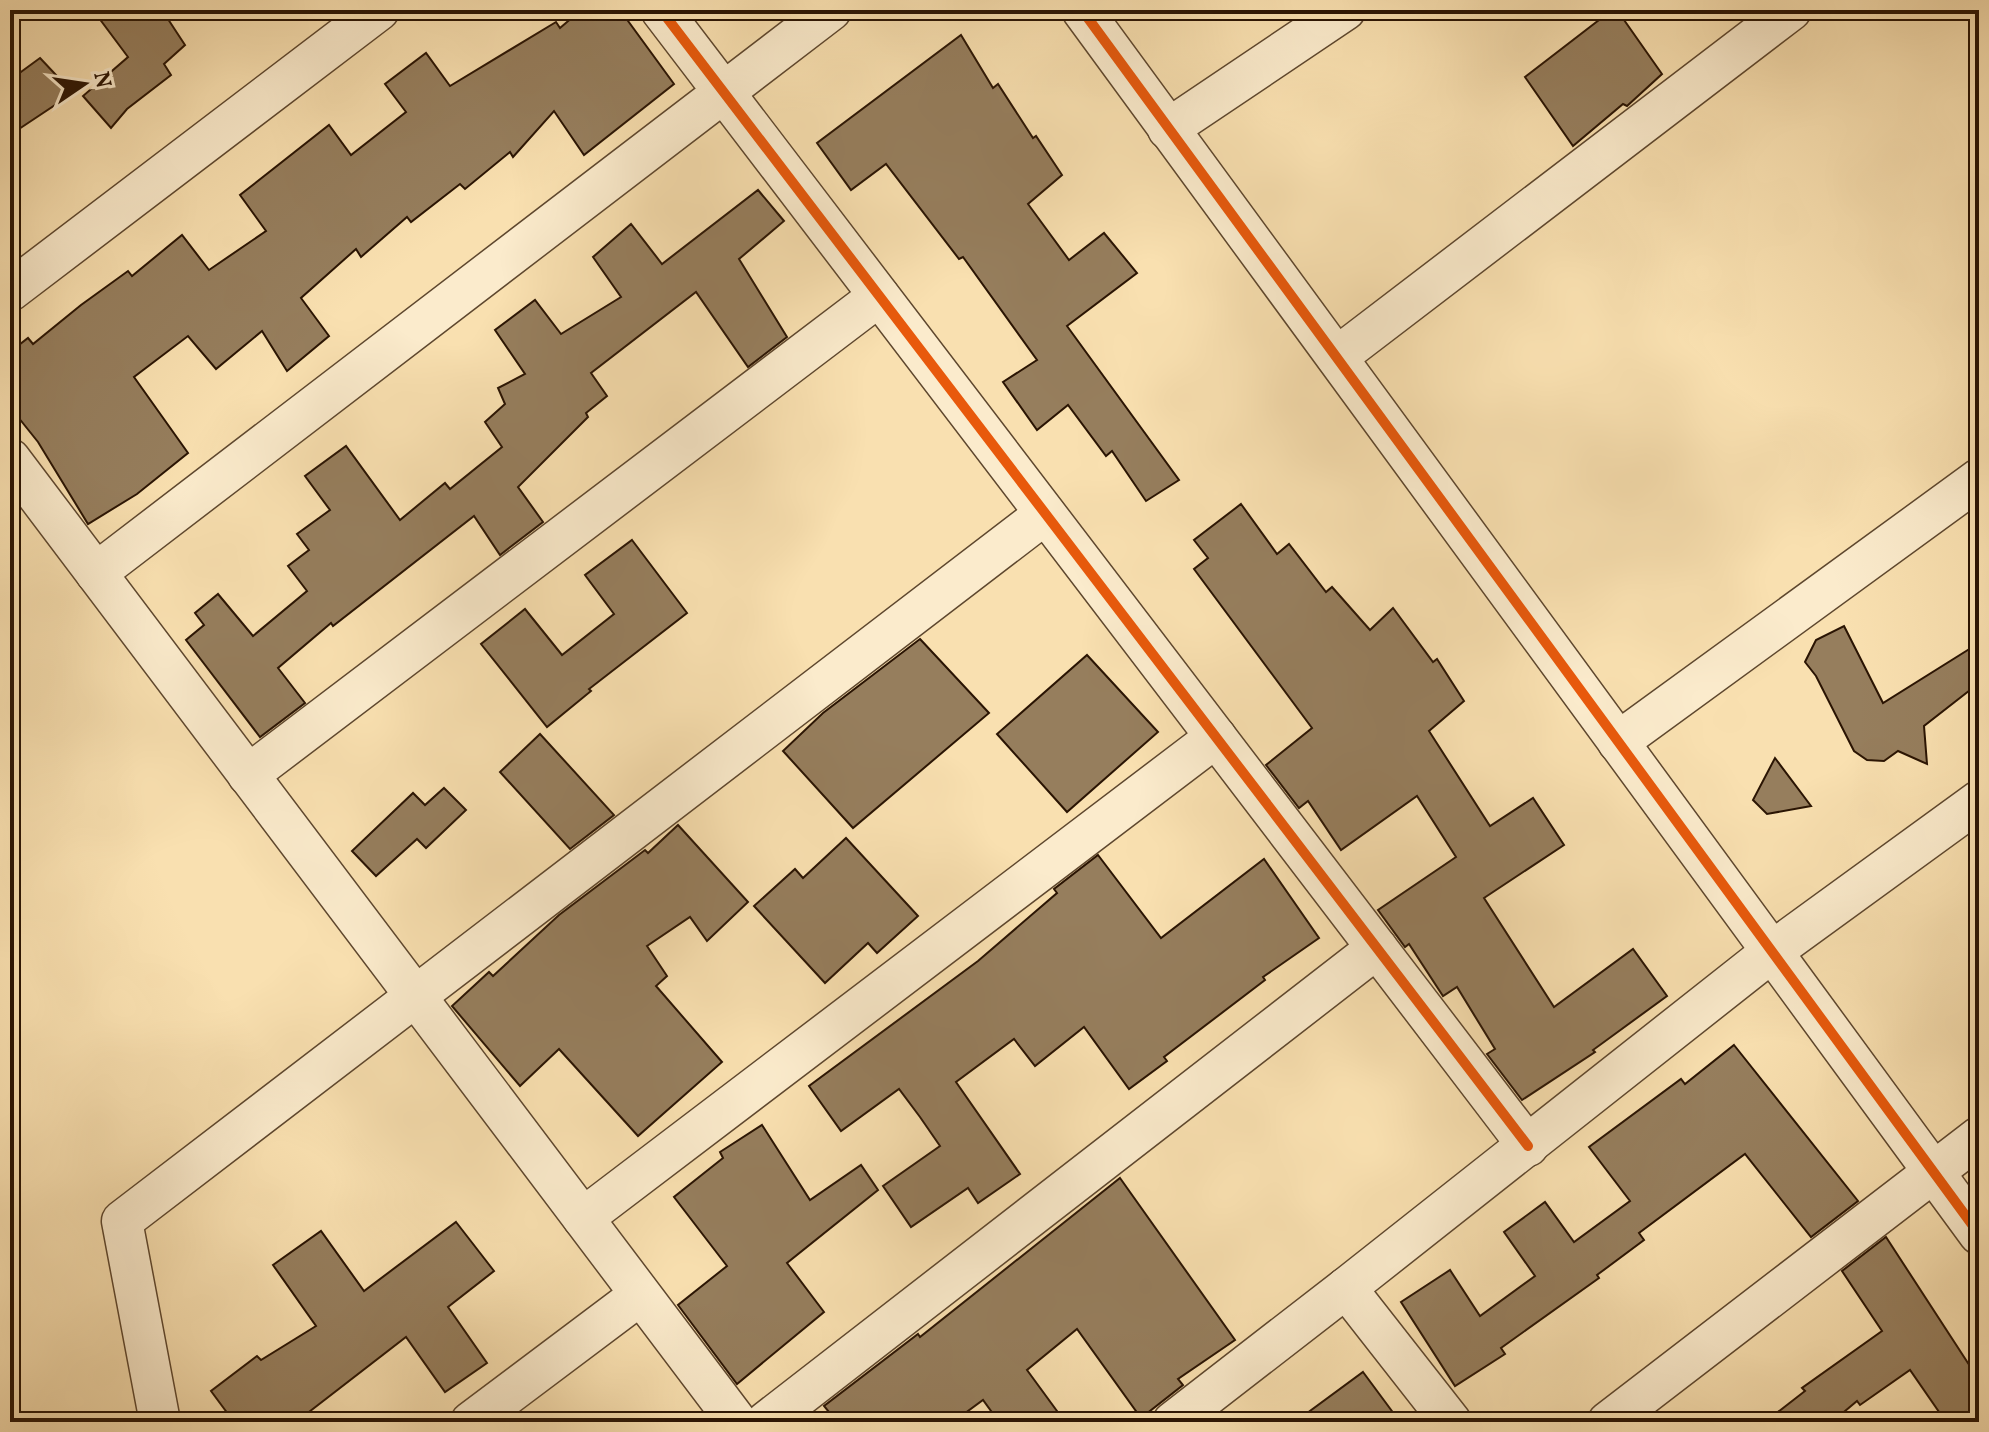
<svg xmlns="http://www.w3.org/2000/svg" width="1989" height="1432" viewBox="0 0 1989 1432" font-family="Vollkorn,serif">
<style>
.building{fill:#967e5d;stroke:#2a1403;stroke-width:2}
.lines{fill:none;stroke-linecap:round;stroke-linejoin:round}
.minor-casing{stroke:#5e472e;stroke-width:43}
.minor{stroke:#fbebcc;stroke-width:40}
.cycleway-casing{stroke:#fbebcc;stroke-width:15}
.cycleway{stroke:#e8590c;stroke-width:10}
</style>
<rect width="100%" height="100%" fill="#f9e0b0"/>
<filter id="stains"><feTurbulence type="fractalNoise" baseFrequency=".0025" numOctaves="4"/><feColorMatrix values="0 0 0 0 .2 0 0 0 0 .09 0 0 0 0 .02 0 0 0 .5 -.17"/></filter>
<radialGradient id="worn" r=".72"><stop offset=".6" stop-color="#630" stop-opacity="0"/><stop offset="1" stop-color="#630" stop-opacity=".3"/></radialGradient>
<g class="building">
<polygon points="93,10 162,10 185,45 164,64 171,75 127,109 111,128 83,96 128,57"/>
<polygon points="581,10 620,10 674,84 584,155 554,111 513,157 510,152 465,189 460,184 411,222 407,217 361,257 356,249 301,298 329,336 287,371 262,331 216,369 188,336 134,377 188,453 137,494 88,524 38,442 10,407 10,352 28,338 33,344 81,305 128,271 132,276 182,235 209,270 266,231 240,195 329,125 351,155 406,112 385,84 426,53 450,86 556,22 560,28"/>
<polygon points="1612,10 1617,10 1662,74 1627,106 1623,104 1573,146 1525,77"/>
<polygon points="961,35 993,88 998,84 1033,138 1036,136 1062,175 1028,204 1069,260 1104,233 1137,273 1067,326 1179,480 1146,501 1112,451 1106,456 1068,405 1037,430 1003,382 1037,360 963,257 959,259 886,164 851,190 817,143"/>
<polygon points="40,58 73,93 10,135 10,80"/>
<polygon points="758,190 784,221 739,259 787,337 748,367 696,292 591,373 607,396 586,413 588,417 518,487 543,522 500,555 474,516 333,626 331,623 278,668 305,703 260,737 186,640 204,625 195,613 218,594 253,636 307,591 288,566 309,550 297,534 330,510 305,476 346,446 400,520 445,483 450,489 502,447 485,422 505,404 498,388 525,374 495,330 535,300 561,334 621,297 593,257 631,224 662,264"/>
<polygon points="1241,504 1277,554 1289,544 1326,592 1332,587 1370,630 1393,608 1433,662 1437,659 1464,701 1429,731 1490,826 1533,798 1564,845 1484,898 1554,1007 1633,949 1667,996 1593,1050 1595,1052 1522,1100 1487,1054 1495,1049 1457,987 1443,996 1409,944 1405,947 1378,910 1456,857 1417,796 1341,850 1308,801 1299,808 1266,765 1312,728 1194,569 1208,558 1194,540"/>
<polygon points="632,540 687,613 589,689 591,691 547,727 481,644 525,609 562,655 614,614 585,575"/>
<polygon points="1844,626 1883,703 1979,643 1979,683 1924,726 1927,764 1898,751 1884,761 1867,760 1854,751 1816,676 1805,662 1816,640"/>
<polygon points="920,639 989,713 853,828 783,751 823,713"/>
<polygon points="1087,655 1158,732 1067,812 997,734"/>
<polygon points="540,734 614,815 570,849 500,772"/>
<polygon points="1775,758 1811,806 1767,814 1753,800"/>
<polygon points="444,788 466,810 426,848 417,839 376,876 352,851 413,793 425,805"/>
<polygon points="678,825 748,902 707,941 690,917 647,946 667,976 656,986 722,1062 638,1136 559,1049 520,1086 452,1006 489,972 493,976 559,915 645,850 648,853"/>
<polygon points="846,838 918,916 877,953 868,943 825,983 754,906 795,869 803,878"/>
<polygon points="1098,855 1161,938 1264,859 1319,938 1263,977 1265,980 1164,1057 1167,1061 1129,1089 1084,1027 1035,1066 1014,1039 956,1082 1020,1174 978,1203 968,1188 911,1227 883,1186 940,1146 920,1117 899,1089 841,1131 809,1086 978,961 1057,893 1054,889"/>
<polygon points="1734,1045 1858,1201 1811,1237 1745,1154 1639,1233 1644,1240 1597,1275 1599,1278 1501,1348 1505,1354 1455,1386 1401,1302 1450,1270 1480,1316 1535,1276 1504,1232 1545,1202 1574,1242 1630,1201 1589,1147 1681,1079 1685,1084"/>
<polygon points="762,1125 810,1200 861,1165 878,1190 787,1263 824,1312 737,1384 678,1305 727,1266 674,1197 723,1158 720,1152"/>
<polygon points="1120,1178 1235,1340 1178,1379 1183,1385 1141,1418 1077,1329 1027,1370 1065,1422 999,1422 983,1400 953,1422 837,1422 824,1406 918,1334 920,1337"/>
<polygon points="456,1222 494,1271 448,1307 487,1363 445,1392 406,1337 296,1422 234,1422 211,1391 257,1356 261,1360 316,1326 273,1265 321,1231 364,1291"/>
<polygon points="1886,1237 1979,1380 1979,1422 1946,1422 1910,1370 1860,1405 1857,1401 1832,1422 1765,1422 1805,1391 1802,1388 1882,1331 1842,1271"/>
<polygon points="1363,1372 1400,1422 1295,1422"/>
</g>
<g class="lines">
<g class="minor-casing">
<g id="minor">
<polyline points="661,10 1528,1146"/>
<polyline points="1082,10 1979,1234"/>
<polyline points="1168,129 1345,10"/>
<polyline points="10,291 379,10"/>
<polyline points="1337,357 1791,10"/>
<polyline points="10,459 737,1422"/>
<polyline points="96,573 831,10"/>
<polyline points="1618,742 1979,479"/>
<polyline points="248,775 879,296"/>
<polyline points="583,1218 1216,737"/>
<polyline points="160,1422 122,1221 1045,514"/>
<polyline points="471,1422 640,1295"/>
<polyline points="766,1422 1377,948"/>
<polyline points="1173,1422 1346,1288"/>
<polyline points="1451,1422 1346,1288 1774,950 1979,801"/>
<polyline points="1608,1422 1979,1137"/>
</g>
</g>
<use href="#minor" class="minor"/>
<g class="cycleway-casing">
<g id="cycleway">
<polyline points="661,10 1528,1146"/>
<polyline points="1082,10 1979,1234"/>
</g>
</g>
<use href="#cycleway" class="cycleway"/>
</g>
<rect width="1989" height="1432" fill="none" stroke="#f9e0b0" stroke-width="40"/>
<rect x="12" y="12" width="1965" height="1408" fill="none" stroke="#2a1403" stroke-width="4"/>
<rect x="20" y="20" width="1949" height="1392" fill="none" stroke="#2a1403" stroke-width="2"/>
<g transform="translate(84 84) rotate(77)" stroke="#fbebcc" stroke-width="6" paint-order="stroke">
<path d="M0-6L14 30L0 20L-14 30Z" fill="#2a1403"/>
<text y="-12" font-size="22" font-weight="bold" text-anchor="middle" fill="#2a1403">N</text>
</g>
<rect width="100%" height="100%" filter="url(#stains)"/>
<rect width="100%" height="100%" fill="url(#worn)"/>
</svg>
